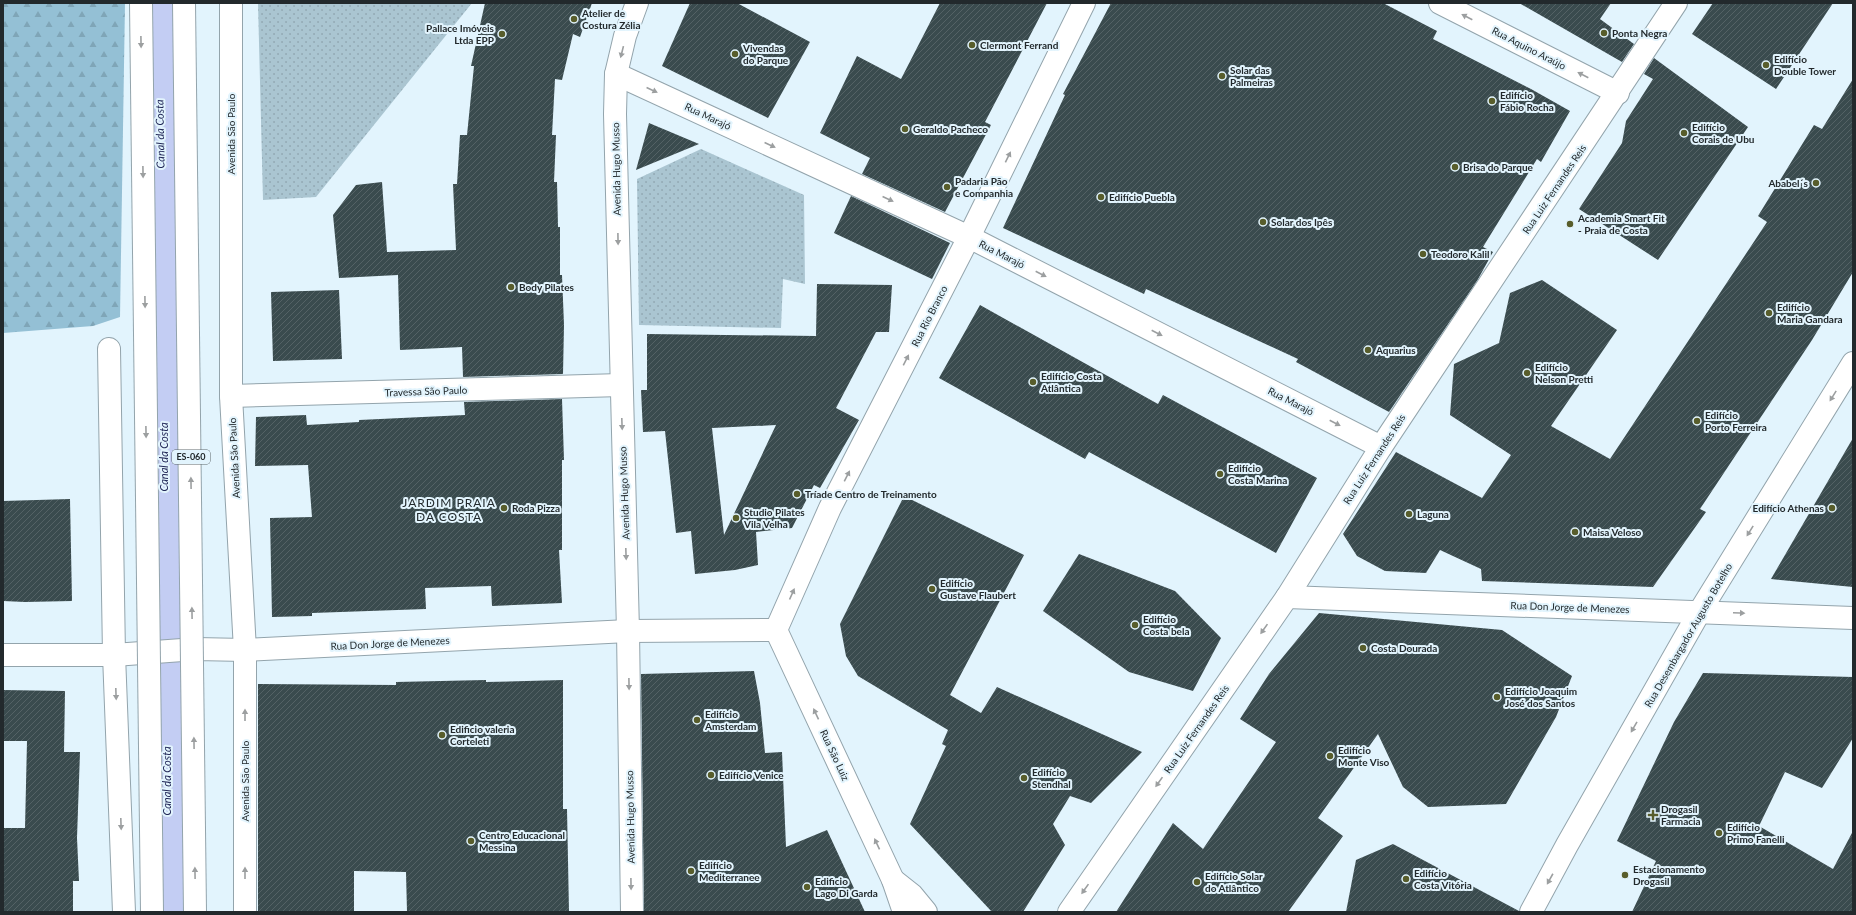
<svg xmlns="http://www.w3.org/2000/svg" width="1856" height="915" viewBox="0 0 1856 915" font-family="Lato,sans-serif">
<style>
.grass{fill:url(#grass-dots)}
.forest{fill:url(#forest-firs)}
.lines{fill:none;stroke-linecap:round;stroke-linejoin:round}
.canal{stroke:#c3cdf3;stroke-width:32}
.building{fill:url(#building-hatch);fill-rule:evenodd}
.minor-casing{stroke:#93a4ac;stroke-width:24}
.tertiary-casing{stroke:#93a4ac;stroke-width:24}
.minor{stroke:#fff;stroke-width:22}
.tertiary{stroke:#fff;stroke-width:22}
.primary-bridge-casing{stroke:#93a4ac;stroke-width:24;stroke-linecap:butt}
.primary-bridge{stroke:#fff;stroke-width:22}
.oneway{fill:#9c9fa0}
.poi-dot{fill:#585d2b;stroke:#e2f4fd;stroke-width:1.5}
.labels{text-anchor:middle;stroke-width:4;stroke-linejoin:round;paint-order:stroke}
.shield{fill:#e2f4fd;stroke:#5c666b;stroke-width:1}
.shield-label{font-size:9px;font-weight:bold;fill:#22292c}
.poi-label{font-size:10px;font-weight:bold;fill:#22292c;stroke:#e2f4fd;text-anchor:start}
.street-label{font-size:10px;fill:#22292c;stroke:#e2f4fd}
.water-label{font-size:11px;font-style:italic;fill:#212757;stroke:#e2f4fd}
.quarter-label{font-size:12px;letter-spacing:1px;fill:#22292c;stroke:#e2f4fd}
</style>
<defs>
<pattern id="grass-dots" width="8" height="8" patternUnits="userSpaceOnUse"><rect width="8" height="8" fill="#aac5d1"/><path d="M2 2h.1M6 6h.1" fill="none" stroke="#92a9b4" stroke-width="1.8" stroke-linecap="round"/></pattern>
<pattern id="forest-firs" width="22" height="20" patternUnits="userSpaceOnUse"><rect width="22" height="20" fill="#94c0d5"/><path d="M5 1l3.5 6h-7zM16 11l3.5 6h-7z" fill="#7fa5b7"/></pattern>
<pattern id="building-hatch" width="6" height="6" patternUnits="userSpaceOnUse"><rect width="6" height="6" fill="#3a4b4e"/><path d="M-1 1l2-2M0 6l6-6M5 7l2-2" fill="none" stroke="#546265"/></pattern>
</defs>
<rect width="100%" height="100%" fill="#e2f4fd"/>
<g class="grass">
<polygon points="258,3 472,3 316,197 263,200"/>
<polygon points="701,149 804,195 805,284 783,279 781,328 639,325 637,179"/>
</g>
<polygon class="forest" points="3,3 125,3 120,317 93,326 3,333"/>
<g class="lines">
<polyline class="canal" points="158,3 163,312 162,399 167,705 168,912"/>
</g>
<g class="building">
<polygon points="485,3 592,3 580,37 573,34 562,80 555,79 552,135 556,135 554,182 557,182 558,227 560,227 560,275 562,275 564,325 563,374 463,377 462,347 400,350 398,275 339,278 333,215 356,185 382,182 387,252 456,250 453,184 457,184 460,135 467,135 474,66 471,66"/>
<polygon points="690,3 737,3 810,42 768,118 662,66"/>
<polygon points="940,3 1047,3 985,122 991,125 945,212 862,174 870,158 820,133 857,56 901,79"/>
<polygon points="1111,3 1383,3 1437,31 1433,39 1531,89 1570,111 1541,162 1537,159 1483,247 1493,252 1477,281 1389,412 1296,362 1298,359 1146,289 1144,294 1003,228 1065,95 1063,94"/>
<polygon points="1519,3 1611,3 1600,19 1634,44 1622,62"/>
<polygon points="1713,3 1833,3 1776,89 1692,34"/>
<polygon points="1654,58 1748,127 1658,260 1579,209 1622,143 1626,121 1653,79 1644,74"/>
<polygon points="1853,79 1853,272 1812,340 1700,509 1706,512 1653,587 1482,581 1481,569 1440,550 1426,573 1385,571 1357,556 1343,534 1396,452 1482,498 1511,455 1450,415 1454,364 1499,343 1510,293 1542,280 1617,330 1551,426 1610,459 1767,222 1758,216 1814,125 1822,129"/>
<polygon points="649,123 699,144 636,170"/>
<polygon points="851,196 950,243 932,279 834,233"/>
<path d="M817,284L892,285L889,332H876L836,408L859,420L820,488L814,485L792,528L756,532L758,565L735,570L695,574L691,531L676,533L665,431L643,432L641,390H647V334L816,336ZM776,425L724,535L712,428Z"/>
<polygon points="339,290 342,359 273,361 271,292"/>
<polygon points="980,305 1158,404 1163,395 1317,478 1276,553 1089,452 1085,459 939,378"/>
<polygon points="562,399 564,460 562,460 562,550 559,550 562,603 492,606 491,586 425,588 426,609 312,613 312,616 272,617 270,518 312,517 308,465 255,466 256,417 306,415 307,425 359,422 359,420 465,415 464,402"/>
<polygon points="1853,438 1853,587 1771,579"/>
<polygon points="904,496 1024,555 950,695 981,713 997,687 1142,752 1091,803 1070,796 1053,824 1065,845 1023,912 992,912 910,824 946,746 942,744 948,730 858,676 846,656 840,624"/>
<polygon points="70,499 72,601 25,602 3,601 3,501"/>
<polygon points="1079,554 1175,591 1221,638 1193,691 1129,672 1043,611"/>
<polygon points="1319,613 1502,630 1572,676 1556,717 1506,804 1428,807 1403,787 1378,734 1318,818 1343,836 1288,912 1116,912 1173,823 1203,849 1276,742 1240,719 1269,674"/>
<polygon points="754,671 760,703 765,753 782,752 786,847 827,830 865,912 644,912 641,674"/>
<polygon points="1703,673 1853,677 1853,738 1822,788 1785,772 1759,826 1833,869 1853,831 1853,912 1632,912 1656,861 1617,841 1674,722"/>
<polygon points="486,680 486,682 563,680 563,809 567,809 569,912 407,912 406,872 354,871 354,912 258,912 258,684 396,685 396,682"/>
<polygon points="3,690 65,691 64,752 80,752 77,838 79,881 73,881 73,912 3,912 3,828 25,828 27,741 3,741"/>
<polygon points="1393,844 1519,911 1519,912 1346,912 1356,860"/>
</g>
<g class="lines">
<g class="minor-casing">
<g id="minor">
<polyline points="231,3 231,396 245,650 245,912"/>
<polyline points="1440,3 1618,93"/>
<polyline points="616,74 969,237 1381,447"/>
<polyline points="109,349 114,655 124,912"/>
<polyline points="231,396 621,385"/>
<polyline points="1287,597 1853,618"/>
<polyline points="776,630 830,508 969,237 1084,3"/>
<polyline points="776,630 893,880 904,912"/>
<polyline points="3,655 114,655 196,649 245,650 628,631 776,630"/>
<polyline points="893,880 912,895 926,912"/>
<polyline points="1069,912 1287,597 1381,447 1676,3"/>
</g>
</g>
<g class="tertiary-casing">
<g id="tertiary">
<polyline points="632,912 628,631 615,114 616,74 625,36 637,3"/>
<polyline points="1531,912 1567,845 1700,611 1853,363"/>
</g>
</g>
<use href="#minor" class="minor"/>
<use href="#tertiary" class="tertiary"/>
<g class="primary-bridge-casing">
<g id="primary-bridge">
<polyline points="141,3 152,912"/>
<polyline points="184,3 195,912"/>
</g>
</g>
<use href="#primary-bridge" class="primary-bridge"/>
</g>
<defs><path id="oneway-solid" d="M-6-.8H1V-3.2L6.5 0L1 3.2V.8H-6Z"/></defs>
<g class="oneway">
<use href="#oneway-solid" transform="translate(1467 17) rotate(-153)"/>
<use href="#oneway-solid" transform="translate(141 42) rotate(89)"/>
<use href="#oneway-solid" transform="translate(622 52) rotate(104)"/>
<use href="#oneway-solid" transform="translate(1583 75) rotate(-153)"/>
<use href="#oneway-solid" transform="translate(652 90) rotate(25)"/>
<use href="#oneway-solid" transform="translate(770 145) rotate(25)"/>
<use href="#oneway-solid" transform="translate(1008 157) rotate(-64)"/>
<use href="#oneway-solid" transform="translate(143 172) rotate(89)"/>
<use href="#oneway-solid" transform="translate(888 199) rotate(25)"/>
<use href="#oneway-solid" transform="translate(618 239) rotate(89)"/>
<use href="#oneway-solid" transform="translate(1041 274) rotate(27)"/>
<use href="#oneway-solid" transform="translate(145 302) rotate(89)"/>
<use href="#oneway-solid" transform="translate(1157 333) rotate(27)"/>
<use href="#oneway-solid" transform="translate(906 360) rotate(-63)"/>
<use href="#oneway-solid" transform="translate(1833 396) rotate(122)"/>
<use href="#oneway-solid" transform="translate(1335 423) rotate(27)"/>
<use href="#oneway-solid" transform="translate(622 424) rotate(88)"/>
<use href="#oneway-solid" transform="translate(146 432) rotate(89)"/>
<use href="#oneway-solid" transform="translate(847 476) rotate(-63)"/>
<use href="#oneway-solid" transform="translate(191 483) rotate(-91)"/>
<use href="#oneway-solid" transform="translate(1750 531) rotate(122)"/>
<use href="#oneway-solid" transform="translate(626 554) rotate(88)"/>
<use href="#oneway-solid" transform="translate(792 594) rotate(-66)"/>
<use href="#oneway-solid" transform="translate(192 613) rotate(-91)"/>
<use href="#oneway-solid" transform="translate(1739 613) rotate(2)"/>
<use href="#oneway-solid" transform="translate(1264 629) rotate(125)"/>
<use href="#oneway-solid" transform="translate(629 684) rotate(89)"/>
<use href="#oneway-solid" transform="translate(116 694) rotate(88)"/>
<use href="#oneway-solid" transform="translate(816 714) rotate(-115)"/>
<use href="#oneway-solid" transform="translate(245 715) rotate(-90)"/>
<use href="#oneway-solid" transform="translate(1634 727) rotate(120)"/>
<use href="#oneway-solid" transform="translate(194 743) rotate(-91)"/>
<use href="#oneway-solid" transform="translate(1159 782) rotate(125)"/>
<use href="#oneway-solid" transform="translate(121 824) rotate(88)"/>
<use href="#oneway-solid" transform="translate(877 844) rotate(-115)"/>
<use href="#oneway-solid" transform="translate(195 873) rotate(-91)"/>
<use href="#oneway-solid" transform="translate(245 873) rotate(-90)"/>
<use href="#oneway-solid" transform="translate(1550 879) rotate(119)"/>
<use href="#oneway-solid" transform="translate(631 884) rotate(89)"/>
<use href="#oneway-solid" transform="translate(1085 889) rotate(125)"/>
</g>
<g class="poi-dot">
<circle cx="574" cy="19" r="4"/>
<circle cx="1604" cy="33" r="4"/>
<circle cx="502" cy="34" r="4"/>
<circle cx="972" cy="45" r="4"/>
<circle cx="735" cy="54" r="4"/>
<circle cx="1766" cy="65" r="4"/>
<circle cx="1222" cy="76" r="4"/>
<circle cx="1492" cy="101" r="4"/>
<circle cx="905" cy="129" r="4"/>
<circle cx="1684" cy="133" r="4"/>
<circle cx="1455" cy="167" r="4"/>
<circle cx="1816" cy="183" r="4"/>
<circle cx="947" cy="187" r="4"/>
<circle cx="1101" cy="197" r="4"/>
<circle cx="1263" cy="222" r="4"/>
<circle cx="1570" cy="224" r="4"/>
<circle cx="1423" cy="254" r="4"/>
<circle cx="511" cy="287" r="4"/>
<circle cx="1769" cy="313" r="4"/>
<circle cx="1368" cy="350" r="4"/>
<circle cx="1527" cy="373" r="4"/>
<circle cx="1033" cy="382" r="4"/>
<circle cx="1697" cy="421" r="4"/>
<circle cx="1220" cy="474" r="4"/>
<circle cx="797" cy="494" r="4"/>
<circle cx="504" cy="508" r="4"/>
<circle cx="1832" cy="508" r="4"/>
<circle cx="1409" cy="514" r="4"/>
<circle cx="736" cy="518" r="4"/>
<circle cx="1575" cy="532" r="4"/>
<circle cx="932" cy="589" r="4"/>
<circle cx="1135" cy="625" r="4"/>
<circle cx="1363" cy="648" r="4"/>
<circle cx="1497" cy="697" r="4"/>
<circle cx="697" cy="720" r="4"/>
<circle cx="442" cy="735" r="4"/>
<circle cx="1330" cy="756" r="4"/>
<circle cx="711" cy="775" r="4"/>
<circle cx="1024" cy="778" r="4"/>
<path d="M1651 809h4v4h4v4h-4v4h-4v-4h-4v-4h4z"/>
<circle cx="1719" cy="833" r="4"/>
<circle cx="471" cy="841" r="4"/>
<circle cx="691" cy="871" r="4"/>
<circle cx="1625" cy="875" r="4"/>
<circle cx="1406" cy="879" r="4"/>
<circle cx="1197" cy="882" r="4"/>
<circle cx="807" cy="887" r="4"/>
</g>
<g class="labels">
<rect class="shield" x="172" y="450" width="38" height="14" rx="3"/>
<g class="shield-label">
<text x="191" y="460">ES-060</text>
</g>
<g class="poi-label">
<text x="582" y="17">Atelier de<tspan x="582" dy="12">Costura Zélia</tspan></text>
<text x="494" y="32" text-anchor="end">Pallace Imóveis<tspan x="494" dy="12">Ltda EPP</tspan></text>
<text x="1612" y="37">Ponta Negra</text>
<text x="980" y="49">Clermont Ferrand</text>
<text x="743" y="52">Vivendas<tspan x="743" dy="12">do Parque</tspan></text>
<text x="1774" y="63">Edifício<tspan x="1774" dy="12">Double Tower</tspan></text>
<text x="1230" y="74">Solar das<tspan x="1230" dy="12">Palmeiras</tspan></text>
<text x="1500" y="99">Edifício<tspan x="1500" dy="12">Fábio Rocha</tspan></text>
<text x="1692" y="131">Edifício<tspan x="1692" dy="12">Corais de Ubu</tspan></text>
<text x="913" y="133">Geraldo Pacheco</text>
<text x="1463" y="171">Brisa do Parque</text>
<text x="955" y="185">Padaria Pão<tspan x="955" dy="12">e Companhia</tspan></text>
<text x="1808" y="187" text-anchor="end">Ababel´s</text>
<text x="1109" y="201">Edifício Puebla</text>
<text x="1578" y="222">Academia Smart Fit<tspan x="1578" dy="12">- Praia de Costa</tspan></text>
<text x="1271" y="226">Solar dos Ipês</text>
<text x="1431" y="258">Teodoro Kalil</text>
<text x="519" y="291">Body Pilates</text>
<text x="1777" y="311">Edifício<tspan x="1777" dy="12">Maria Gandara</tspan></text>
<text x="1376" y="354">Aquarius</text>
<text x="1535" y="371">Edifício<tspan x="1535" dy="12">Nelson Pretti</tspan></text>
<text x="1041" y="380">Edifício Costa<tspan x="1041" dy="12">Atlântica</tspan></text>
<text x="1705" y="419">Edifício<tspan x="1705" dy="12">Porto Ferreira</tspan></text>
<text x="1228" y="472">Edifício<tspan x="1228" dy="12">Costa Marina</tspan></text>
<text x="805" y="498">Tríade Centro de Treinamento</text>
<text x="512" y="512">Roda Pizza</text>
<text x="1824" y="512" text-anchor="end">Edifício Athenas</text>
<text x="744" y="516">Studio Pilates<tspan x="744" dy="12">Vila Velha</tspan></text>
<text x="1417" y="518">Laguna</text>
<text x="1583" y="536">Maisa Veloso</text>
<text x="940" y="587">Edifício<tspan x="940" dy="12">Gustave Flaubert</tspan></text>
<text x="1143" y="623">Edifício<tspan x="1143" dy="12">Costa bela</tspan></text>
<text x="1371" y="652">Costa Dourada</text>
<text x="1505" y="695">Edifício Joaquim<tspan x="1505" dy="12">José dos Santos</tspan></text>
<text x="705" y="718">Edifício<tspan x="705" dy="12">Amsterdam</tspan></text>
<text x="450" y="733">Edificio valeria<tspan x="450" dy="12">Corteleti</tspan></text>
<text x="1338" y="754">Edifício<tspan x="1338" dy="12">Monte Viso</tspan></text>
<text x="1032" y="776">Edifício<tspan x="1032" dy="12">Stendhal</tspan></text>
<text x="719" y="779">Edifício Venice</text>
<text x="1661" y="813">Drogasil<tspan x="1661" dy="12">Farmacia</tspan></text>
<text x="1727" y="831">Edifício<tspan x="1727" dy="12">Primo Fanelli</tspan></text>
<text x="479" y="839">Centro Educacional<tspan x="479" dy="12">Messina</tspan></text>
<text x="699" y="869">Edifício<tspan x="699" dy="12">Mediterranee</tspan></text>
<text x="1633" y="873">Estacionamento<tspan x="1633" dy="12">Drogasil</tspan></text>
<text x="1414" y="877">Edifício<tspan x="1414" dy="12">Costa Vitória</tspan></text>
<text x="1205" y="880">Edifício Solar<tspan x="1205" dy="12">do Atlântico</tspan></text>
<text x="815" y="885">Edificio<tspan x="815" dy="12">Lago Di Garda</tspan></text>
</g>
<g class="street-label">
<text transform="translate(1529 48) rotate(27)" y="4">Rua Aquino Araújo</text>
<text transform="translate(708 116) rotate(25)" y="4">Rua Marajó</text>
<text transform="translate(231 134) rotate(-90)" y="4">Avenida São Paulo</text>
<text transform="translate(616 169) rotate(-91)" y="4">Avenida Hugo Musso</text>
<text transform="translate(1554 189) rotate(-56)" y="4">Rua Luiz Fernandes Reis</text>
<text transform="translate(1002 254) rotate(27)" y="4">Rua Marajó</text>
<text transform="translate(929 316) rotate(-63)" y="4">Rua Rio Branco</text>
<text transform="translate(426 391) rotate(-2)" y="4">Travessa São Paulo</text>
<text transform="translate(1291 401) rotate(27)" y="4">Rua Marajó</text>
<text transform="translate(234 458) rotate(-93)" y="4">Avenida São Paulo</text>
<text transform="translate(1374 459) rotate(-57)" y="4">Rua Luiz Fernandes Reis</text>
<text transform="translate(624 493) rotate(-92)" y="4">Avenida Hugo Musso</text>
<text transform="translate(1570 607) rotate(2)" y="4">Rua Don Jorge de Menezes</text>
<text transform="translate(1688 635) rotate(-60)" y="4">Rua Desembargador Augusto Botelho</text>
<text transform="translate(390 643) rotate(-3)" y="4">Rua Don Jorge de Menezes</text>
<text transform="translate(1196 729) rotate(-55)" y="4">Rua Luiz Fernandes Reis</text>
<text transform="translate(835 755) rotate(65)" y="4">Rua São Luiz</text>
<text transform="translate(245 781) rotate(-90)" y="4">Avenida São Paulo</text>
<text transform="translate(630 817) rotate(-91)" y="4">Avenida Hugo Musso</text>
</g>
<g class="water-label">
<text transform="translate(160 134) rotate(-91)" y="4">Canal da Costa</text>
<text transform="translate(164 457) rotate(-90)" y="4">Canal da Costa</text>
<text transform="translate(167 781) rotate(-90)" y="4">Canal da Costa</text>
</g>
<g class="quarter-label">
<text x="449" y="507">JARDIM PRAIA<tspan x="449" dy="14">DA COSTA</tspan></text>
</g>
</g>
<rect width="1856" height="915" fill="none" stroke="#22292c" stroke-width="8"/>
</svg>
